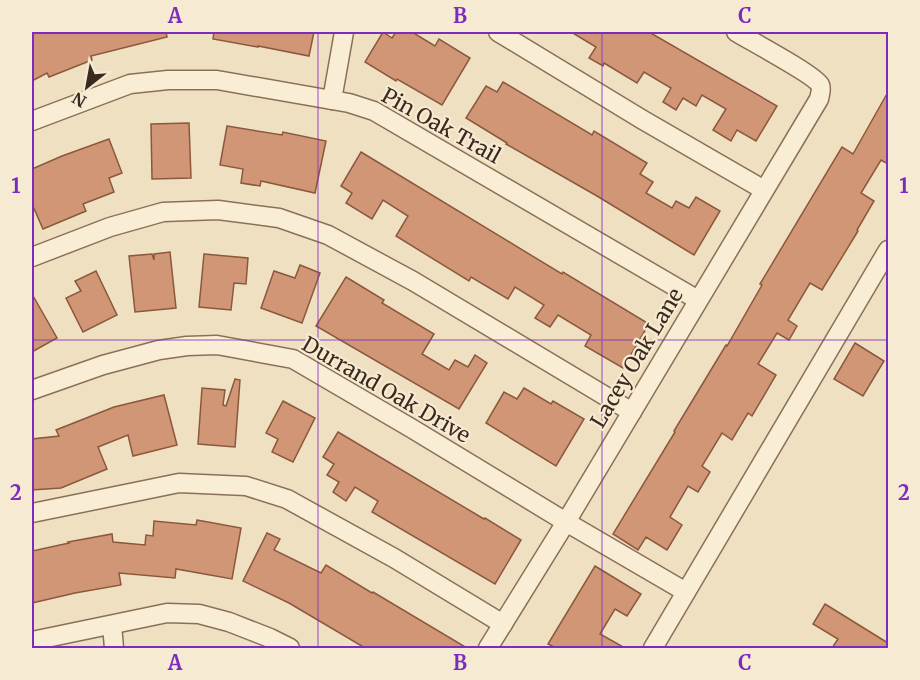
<svg xmlns="http://www.w3.org/2000/svg" width="920" height="680" viewBox="0 0 920 680" font-family="Merriweather,serif">
<style>
.building{fill:#d09676;stroke:#8b583d;stroke-width:1.5}
.lines{fill:none;stroke-linecap:round;stroke-linejoin:round}
.minor-casing{stroke:#8b7058;stroke-width:21}
.minor{stroke:#faedd5;stroke-width:18}
.grid{fill:none;stroke:#7b2cbf;stroke-width:1.5;stroke-opacity:0.55}
.labels{text-anchor:middle;stroke-width:4.5;stroke-linejoin:round;paint-order:stroke}
.street-label{font-size:21px;fill:#3a291d;stroke:#f7ead2}
.neatline{fill:none;stroke:#7b2cbf;stroke-width:2}
.grid-label{font-size:20px;text-anchor:middle;font-weight:bold;fill:#7b2cbf}
</style>
<rect width="100%" height="100%" fill="#f0e0c2"/>
<g class="building">
<polygon points="32,32 166,32 167,37 91,56 92,60 49,77 47,73 32,81"/>
<polygon points="214,32 314,32 309,56 258,46 258,47 213,39"/>
<polygon points="383,32 392,38 396,32 412,32 435,46 439,39 470,58 442,105 397,79 396,81 365,62"/>
<polygon points="571,32 649,32 777,106 756,141 737,130 731,141 713,130 726,109 702,95 696,106 683,98 676,110 663,102 671,88 644,72 637,83 604,63 603,66 589,58 596,47"/>
<polygon points="503,82 592,135 594,131 647,163 640,174 653,182 646,193 672,208 676,201 689,208 696,197 720,211 694,255 597,196 506,144 507,143 466,118 486,86 497,92"/>
<polygon points="888,92 888,164 881,160 861,193 874,201 857,230 858,231 822,290 810,283 788,320 797,326 789,340 777,333 758,364 776,375 752,416 748,413 732,440 722,433 702,466 710,472 698,492 688,486 670,517 682,525 667,550 646,537 638,550 613,534 675,432 674,431 726,345 727,346 762,285 760,284 842,147 853,154"/>
<polygon points="189,123 191,178 152,179 151,124"/>
<polygon points="227,126 282,135 283,132 326,141 315,193 261,181 260,186 241,183 243,169 220,165"/>
<polygon points="109,139 122,173 109,178 114,192 83,204 86,211 43,229 32,204 32,169 62,156"/>
<polygon points="361,152 562,274 563,272 649,324 623,368 585,346 591,335 558,315 550,327 535,318 544,305 515,287 508,299 471,277 469,281 396,236 408,216 383,200 372,219 346,203 352,193 341,186"/>
<polygon points="170,252 176,308 135,312 129,256 152,254 154,260 154,254"/>
<polygon points="204,254 248,258 246,284 234,283 231,310 199,307"/>
<polygon points="300,265 320,273 302,323 261,308 274,271 295,278"/>
<polygon points="96,271 117,315 83,332 66,298 81,291 75,281"/>
<polygon points="346,277 384,300 382,303 434,334 422,354 449,370 455,360 468,367 475,355 487,363 459,409 316,326"/>
<polygon points="32,294 57,338 32,352"/>
<polygon points="855,343 884,361 863,396 834,379"/>
<polygon points="235,379 240,380 235,447 198,444 202,388 225,390 223,405 226,406"/>
<polygon points="524,388 551,404 553,401 584,419 556,466 486,423 504,392 517,399"/>
<polygon points="164,395 177,445 133,456 128,435 98,447 107,469 61,488 32,490 32,439 59,436 56,430 114,407"/>
<polygon points="283,401 315,418 293,462 272,452 278,439 266,433"/>
<polygon points="338,432 484,519 485,518 521,540 495,584 372,512 378,501 355,487 346,501 333,492 339,482 327,475 334,464 323,457"/>
<polygon points="197,520 241,528 232,579 176,569 175,578 119,573 121,585 75,593 32,603 32,551 69,543 68,542 112,534 113,542 145,545 146,535 153,536 154,521 196,525"/>
<polygon points="267,533 280,539 274,550 321,573 326,565 372,593 373,592 467,648 365,648 289,603 243,581"/>
<polygon points="595,566 641,594 627,616 615,609 600,634 625,648 556,648 548,644"/>
<polygon points="825,604 888,643 888,648 832,648 838,639 813,624"/>
</g>
<g class="lines">
<g class="minor-casing">
<g id="minor">
<polyline points="498,32 643,120 764,190"/>
<polyline points="332,100 344,32"/>
<polyline points="32,121 130,84 168,80 217,80 349,103 374,111 698,300"/>
<polyline points="32,257 110,227 163,212 218,210 279,218 328,235 413,281 632,412"/>
<polyline points="32,390 103,365 159,350 187,346 217,345 293,359 411,428 566,522 686,592"/>
<polyline points="32,513 179,483 246,486 287,499 394,558 503,624"/>
<polyline points="112,625 114,648"/>
<polyline points="32,641 167,613 199,614 229,622 270,638 290,648"/>
<path d="M488,648L566,522L819,99C820,94 822,89 820,85C815,75 749,40 736,32"/>
<polyline points="653,648 888,250"/>
</g>
</g>
<use href="#minor" class="minor"/>
</g>
<path class="grid" d="M318,32V648M602,32V648M32,340H888"/>
<g class="labels">
<g class="street-label">
<text transform="translate(441 126) rotate(29)" y="7">Pin Oak Trail</text>
<text transform="translate(637 358) rotate(-59)" y="7">Lacey Oak Lane</text>
<text transform="translate(386 390) rotate(30)" y="7">Durrand Oak Drive</text>
</g>
</g>
<rect width="920" height="680" fill="none" stroke="#f7ead2" stroke-width="66"/>
<g transform="translate(87 87) rotate(211)" stroke="#f7ead2" stroke-width="4.5" paint-order="stroke">
<path d="M0-4.5L10 22L0 15L-10 22Z" fill="#3a291d"/>
<text y="-9" font-size="16" font-weight="bold" text-anchor="middle" fill="#3a291d">N</text>
</g>
<rect x="33" y="33" width="854" height="614" class="neatline"/>
<g class="grid-label">
<text x="175" y="23">A</text>
<text x="460" y="23">B</text>
<text x="745" y="23">C</text>
<text x="16" y="193">1</text>
<text x="904" y="193">1</text>
<text x="16" y="500">2</text>
<text x="904" y="500">2</text>
<text x="175" y="670">A</text>
<text x="460" y="670">B</text>
<text x="745" y="670">C</text>
</g>
</svg>
